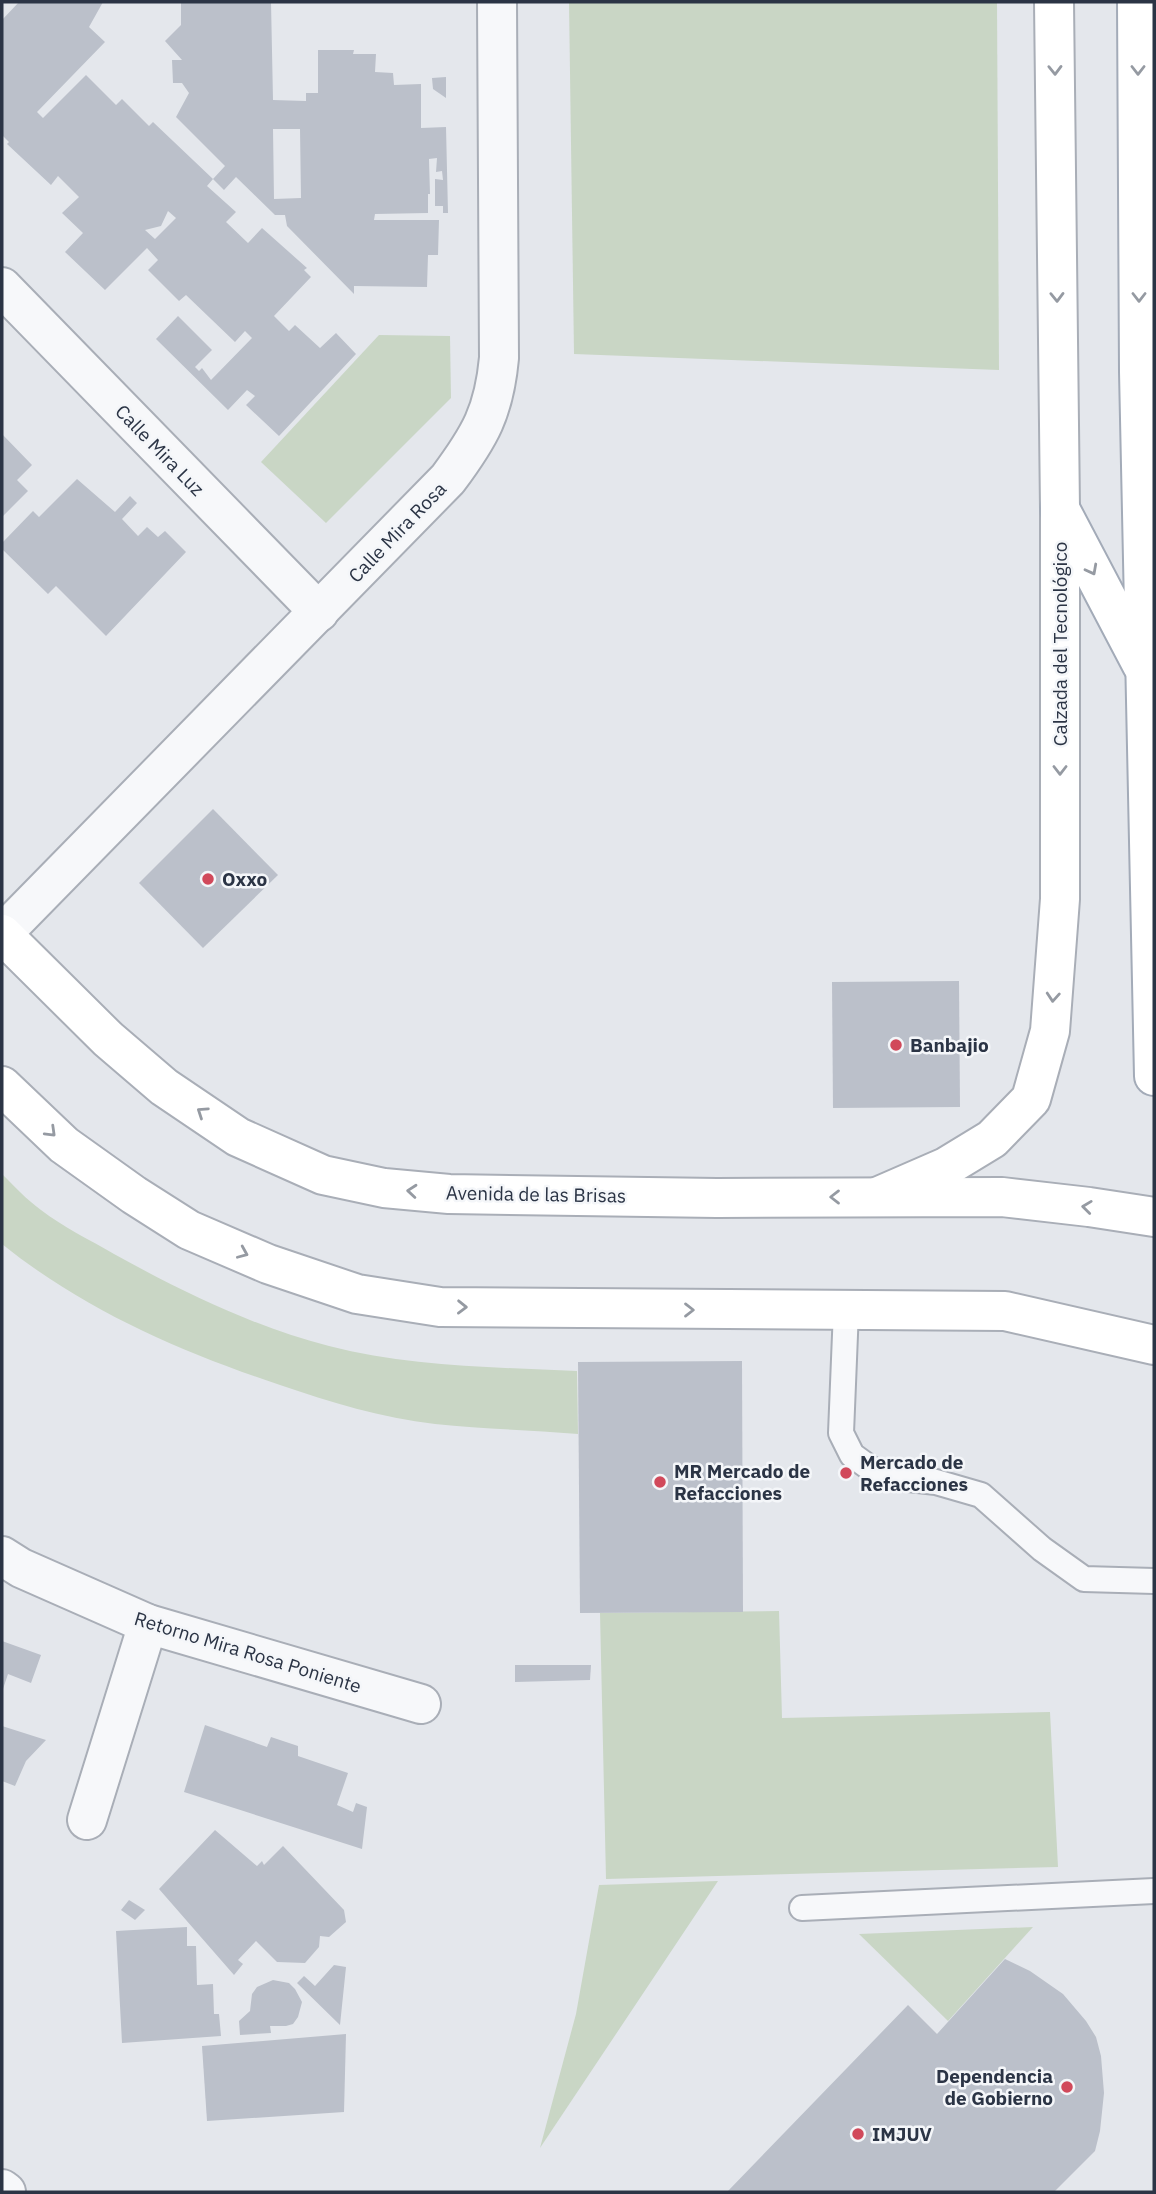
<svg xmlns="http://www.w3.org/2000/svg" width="1156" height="2194" viewBox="0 0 1156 2194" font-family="'IBM Plex Sans',sans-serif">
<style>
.green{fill:#c9d6c5}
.building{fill:#bbc0ca;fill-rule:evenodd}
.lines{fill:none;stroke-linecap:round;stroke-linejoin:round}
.lane-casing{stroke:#a9aeb7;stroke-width:28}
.street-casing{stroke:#a9aeb7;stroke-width:42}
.secondary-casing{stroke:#a9aeb7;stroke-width:42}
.primary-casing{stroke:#a3abb8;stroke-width:42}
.lane{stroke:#f7f8fa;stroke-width:24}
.street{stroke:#f7f8fa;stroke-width:38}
.secondary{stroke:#fff;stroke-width:38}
.primary{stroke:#fff;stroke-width:38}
.oneway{stroke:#959aa2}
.poi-dot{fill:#d1495b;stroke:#f4f6f9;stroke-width:2.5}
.labels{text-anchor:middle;stroke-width:5;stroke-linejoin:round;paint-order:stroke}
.street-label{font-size:19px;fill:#2b3445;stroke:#f4f6f9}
.poi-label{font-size:19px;font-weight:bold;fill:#2b3445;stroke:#f4f6f9;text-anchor:start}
</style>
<rect width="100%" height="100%" fill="#e4e7ec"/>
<g class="green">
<polygon points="569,2 997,2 999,370 574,354"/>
<polygon points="379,335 450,336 451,398 326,523 261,462"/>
<path d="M2,1174C14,1186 27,1200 41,1210C63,1227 90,1240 114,1254C181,1291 254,1327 329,1346C409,1367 495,1367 577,1371L578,1434C530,1430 482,1429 435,1424C382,1418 330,1402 280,1385C181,1352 84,1310 2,1244Z"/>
<polygon points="779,1611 782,1718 1050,1712 1058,1867 606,1879 600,1613"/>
<polygon points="718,1881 540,2148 576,2014 599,1885"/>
<polygon points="1033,1927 948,2021 859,1934"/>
</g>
<g class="building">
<path d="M19,2H103L89,27L105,42L37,112L43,118L86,75L116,105L122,99L149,126L153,122L213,179L207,186L236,212L226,222L248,243L262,228L307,268L304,270L311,277L274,316L289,331L295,325L320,348L336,333L356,354L279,436L246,405L255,396L247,390L228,410L156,339L178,316L212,350L195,367L199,371L202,368L211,380L252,338L245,331L235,342L186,295L179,301L148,270L158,260L147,248L105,290L65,252L83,233L62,213L79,197L58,176L51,185L7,144L9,142L2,135V20ZM168,211L176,218L155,239L145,230L161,226Z"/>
<path d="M181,2H271L273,100L306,101V93H318V50H354L353,54H376L375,72L393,73L394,85L421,84V128L446,127L448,213H443V206H435V179L443,180L442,171L436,172L437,158L429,159L430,194H428V213L375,214L374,220H439L438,255H428L427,287L354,286V294L287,226L285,215H275L236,177L224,190L213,179L225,166L176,117L189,93L182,83H173L172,60H182L165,41L181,25ZM273,129H300L301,198L274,199Z"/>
<polygon points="446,77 446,98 433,89 432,78"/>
<polygon points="2,434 32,465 17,480 28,491 2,517"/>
<polygon points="77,479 115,512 130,496 137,503 122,519 138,536 147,527 158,537 165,531 186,552 106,636 56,586 48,594 2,549 2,543 33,511 39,517"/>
<polygon points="213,809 278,875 203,948 139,883"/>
<polygon points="959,981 960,1107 833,1108 832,982"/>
<polygon points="742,1361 743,1612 580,1613 578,1362"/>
<polygon points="2,1641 41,1655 31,1683 8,1674 2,1692"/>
<polygon points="515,1665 591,1665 590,1680 515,1682"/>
<polygon points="205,1725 267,1747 271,1737 298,1746 298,1756 348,1773 337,1805 353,1812 356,1803 367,1807 362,1849 184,1792"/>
<polygon points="2,1726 46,1740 26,1761 15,1786 2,1781"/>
<polygon points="215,1830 257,1866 262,1861 264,1865 283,1846 344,1910 346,1922 329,1937 320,1936 319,1947 305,1963 277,1962 256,1941 238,1960 243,1964 234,1975 159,1889"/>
<polygon points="129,1900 145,1910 135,1920 121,1910"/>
<polygon points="187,1927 187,1946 196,1946 197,1985 213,1984 214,2014 219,2014 221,2036 122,2043 116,1931"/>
<polygon points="1005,1959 1030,1971 1063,1994 1086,2021 1096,2037 1101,2056 1104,2093 1100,2131 1095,2151 1054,2192 727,2192 908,2005 937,2034"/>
<polygon points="334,1965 346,1967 340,2025 297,1983 304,1976 315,1986"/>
<polygon points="273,1980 289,1983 295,1989 302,2002 298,2017 293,2024 286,2026 270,2026 271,2033 240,2035 239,2021 250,2011 252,1994 257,1987"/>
<polygon points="346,2034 344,2112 207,2121 202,2046"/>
</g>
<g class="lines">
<g class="lane-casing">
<g id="lane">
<polyline points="846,1310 841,1433 852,1455 881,1476 936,1482 981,1495 1042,1549 1084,1579 1154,1581"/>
<polyline points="802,1908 1154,1891"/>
</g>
</g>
<g class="street-casing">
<g id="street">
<polyline points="2,287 319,612"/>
<path d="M2,934L448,479C480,436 494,412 499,358L497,2"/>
<polyline points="2,1556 21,1568 148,1624 421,1704"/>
<polyline points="87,1820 148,1624"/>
<polyline points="2,2189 6,2192"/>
</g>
</g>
<g class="secondary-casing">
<g id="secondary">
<polyline points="2,934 108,1039 164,1087 238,1137 323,1175 384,1188 449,1194 717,1198 1002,1197 1089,1207 1154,1217"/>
<polyline points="2,1086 64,1145 134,1195 189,1230 268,1264 357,1294 440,1307 1005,1311 1154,1345"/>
<polyline points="877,1197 946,1167 992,1139 1031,1099 1050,1031 1060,899 1060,509 1054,2"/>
</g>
</g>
<g class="primary-casing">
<g id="primary">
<polyline points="1137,2 1139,372 1154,1076"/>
<polyline points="1060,509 1142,665"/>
</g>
</g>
<use href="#lane" class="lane"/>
<use href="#street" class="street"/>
<use href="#secondary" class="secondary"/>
<use href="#primary" class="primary"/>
</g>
<defs><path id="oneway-chevron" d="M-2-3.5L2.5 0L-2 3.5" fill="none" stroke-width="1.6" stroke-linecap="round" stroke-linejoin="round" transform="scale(1.75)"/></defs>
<g class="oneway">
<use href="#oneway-chevron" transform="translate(1055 70) rotate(89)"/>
<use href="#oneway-chevron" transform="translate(1138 70) rotate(90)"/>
<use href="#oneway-chevron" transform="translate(1057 297) rotate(89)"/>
<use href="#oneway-chevron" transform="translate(1139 297) rotate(90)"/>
<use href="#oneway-chevron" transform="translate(1092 570) rotate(62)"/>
<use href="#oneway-chevron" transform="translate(1060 770) rotate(90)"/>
<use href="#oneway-chevron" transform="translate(1053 997) rotate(94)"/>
<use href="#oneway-chevron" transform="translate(202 1112) rotate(-146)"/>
<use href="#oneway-chevron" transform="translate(51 1132) rotate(44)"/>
<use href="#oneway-chevron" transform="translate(412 1191) rotate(-175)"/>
<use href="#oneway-chevron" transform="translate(835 1197) rotate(180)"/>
<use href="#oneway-chevron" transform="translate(1087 1207) rotate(-173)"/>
<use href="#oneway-chevron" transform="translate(243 1253) rotate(23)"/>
<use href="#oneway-chevron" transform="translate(462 1307) rotate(1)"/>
<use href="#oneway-chevron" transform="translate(689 1310)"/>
</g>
<g class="poi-dot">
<circle cx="208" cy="879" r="7"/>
<circle cx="896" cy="1045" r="7"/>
<circle cx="846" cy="1473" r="7"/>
<circle cx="660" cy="1482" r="7"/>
<circle cx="1067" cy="2087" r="7"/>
<circle cx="858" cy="2134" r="7"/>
</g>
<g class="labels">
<g class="street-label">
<text transform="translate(160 450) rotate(46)" y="7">Calle Mira Luz</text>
<text transform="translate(397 532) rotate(-46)" y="7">Calle Mira Rosa</text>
<text transform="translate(1060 644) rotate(-90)" y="7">Calzada del Tecnológico</text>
<text transform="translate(536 1194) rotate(1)" y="7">Avenida de las Brisas</text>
<text transform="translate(248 1652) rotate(17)" y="7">Retorno Mira Rosa Poniente</text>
</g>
<g class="poi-label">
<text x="222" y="886">Oxxo</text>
<text x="910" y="1052">Banbajio</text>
<text x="860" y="1469">Mercado de<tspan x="860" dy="22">Refacciones</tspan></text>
<text x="674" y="1478">MR Mercado de<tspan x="674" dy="22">Refacciones</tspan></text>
<text x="1053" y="2083" text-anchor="end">Dependencia<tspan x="1053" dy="22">de Gobierno</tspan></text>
<text x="872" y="2141">IMJUV</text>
</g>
</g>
<rect width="1156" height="2194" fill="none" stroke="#2b3445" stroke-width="7"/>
</svg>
